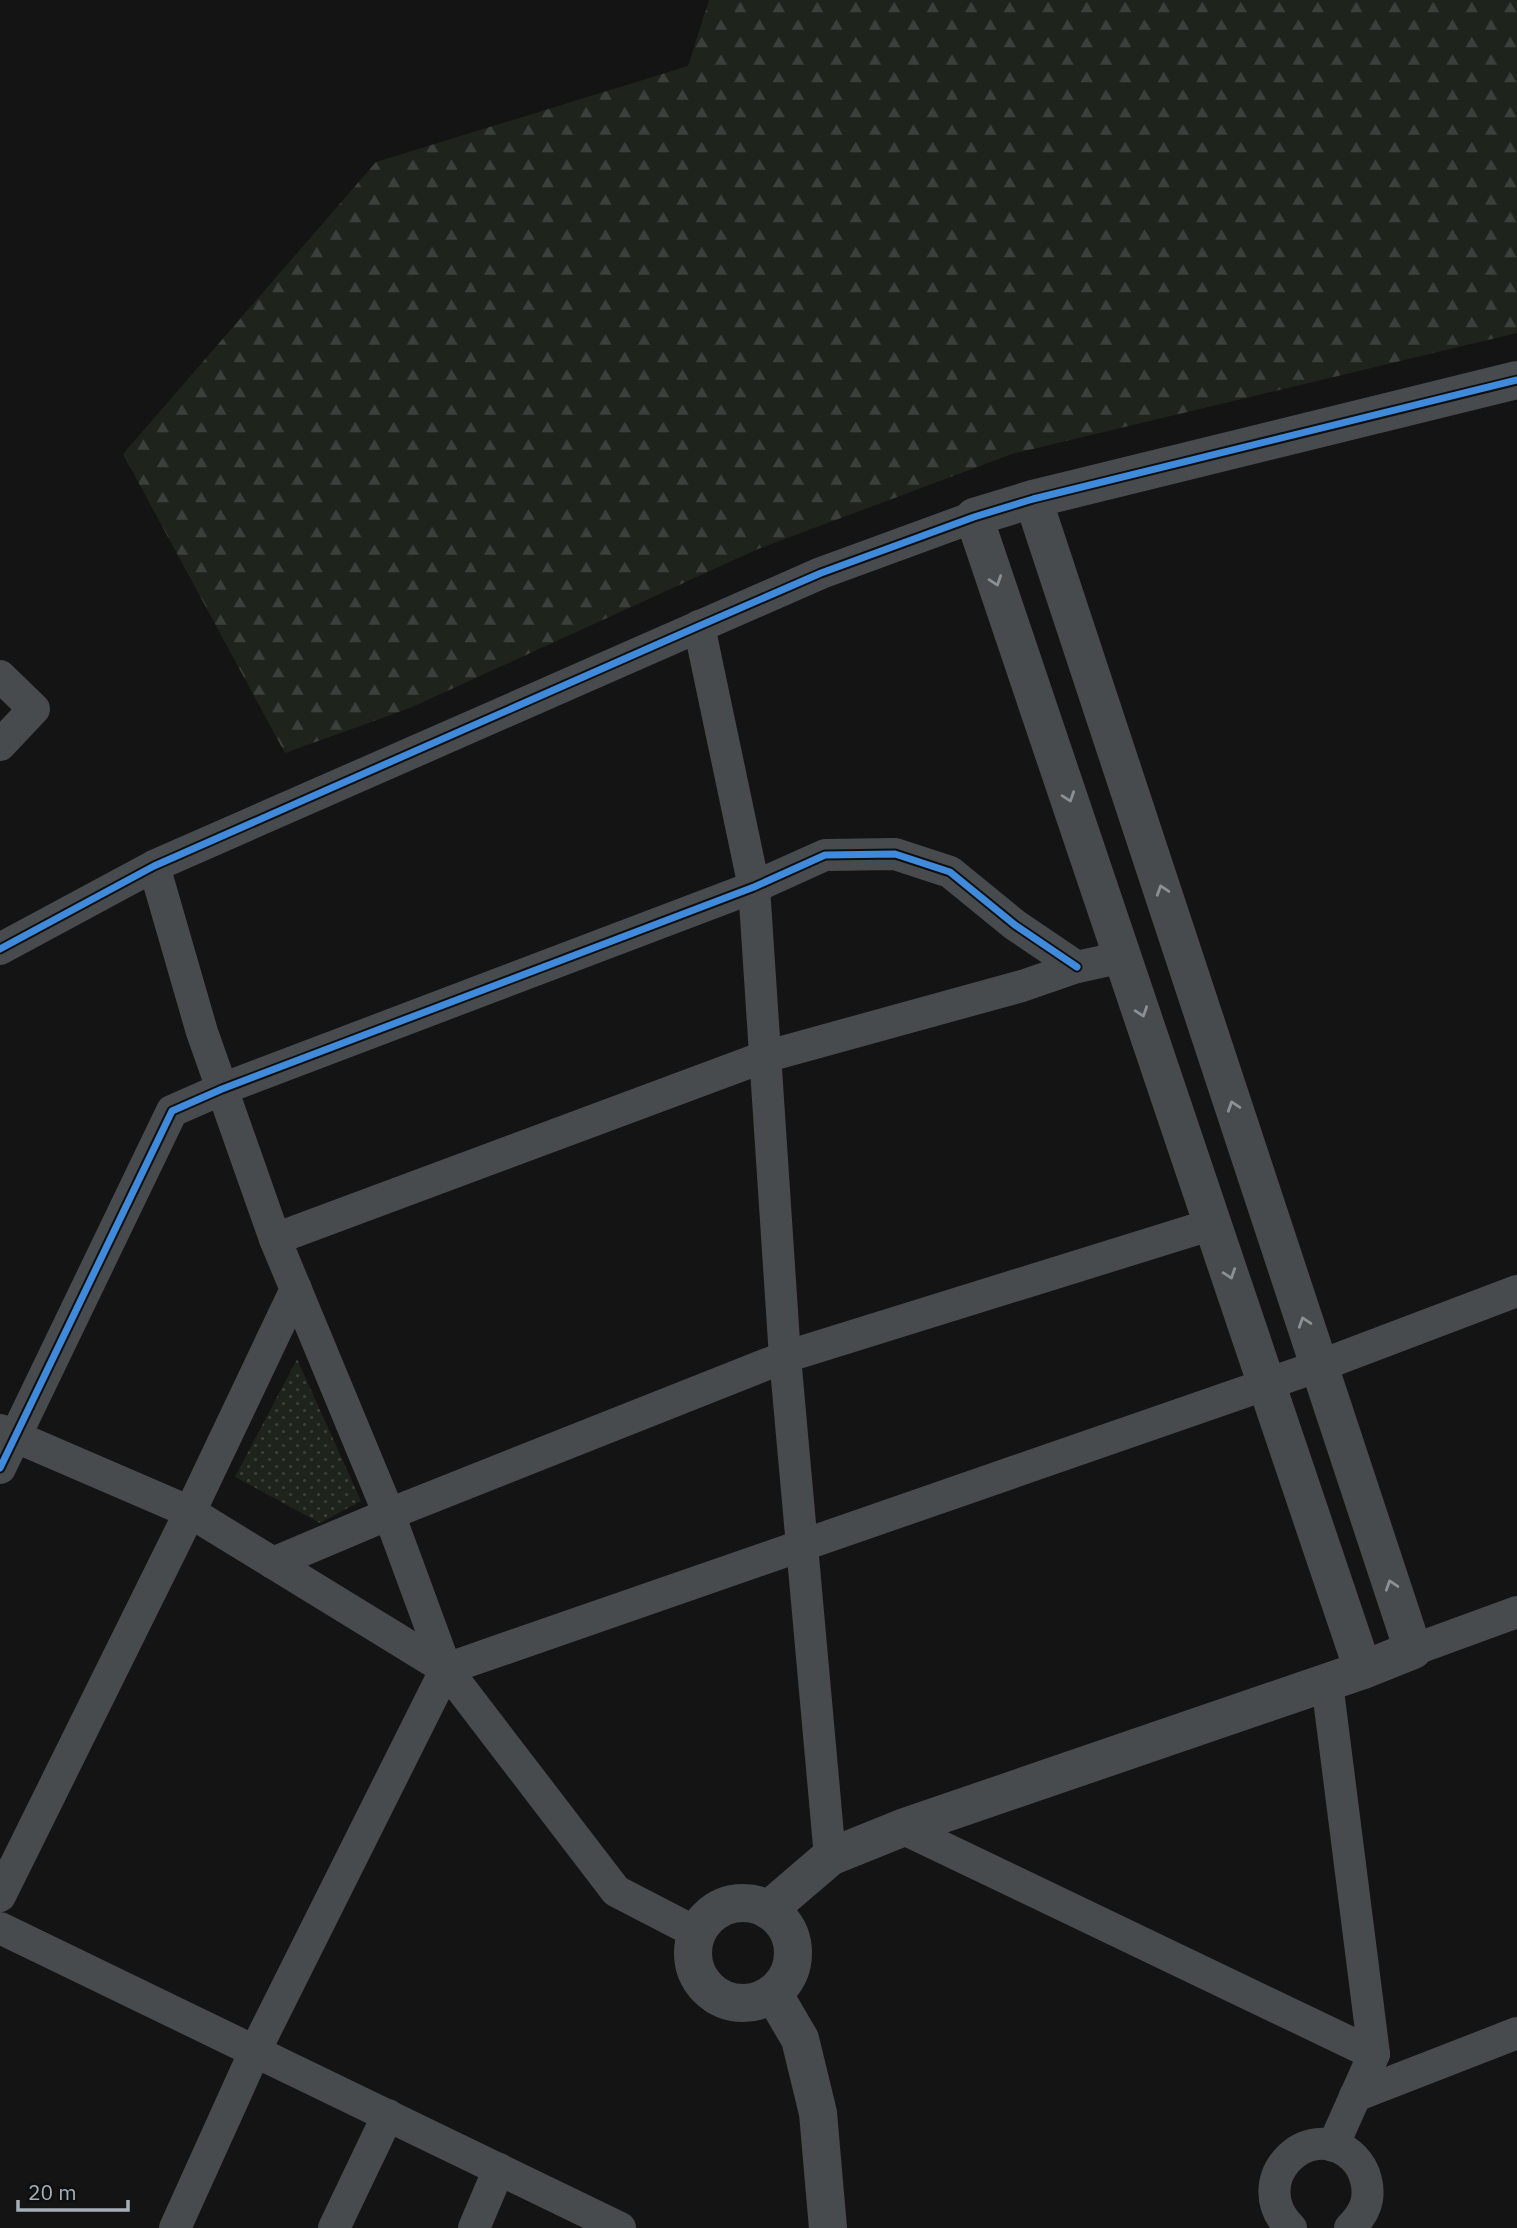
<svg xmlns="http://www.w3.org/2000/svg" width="1517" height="2228" viewBox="0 0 1517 2228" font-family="'IBM Plex Sans',sans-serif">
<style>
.grass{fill:url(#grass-dots)}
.forest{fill:url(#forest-firs)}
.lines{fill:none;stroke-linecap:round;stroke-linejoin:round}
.minor{stroke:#484b4d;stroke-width:32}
.tertiary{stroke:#484b4d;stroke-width:38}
.cycleway-casing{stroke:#0e0f10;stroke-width:11}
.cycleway{stroke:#408adc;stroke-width:7}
.oneway{stroke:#899196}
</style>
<defs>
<pattern id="grass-dots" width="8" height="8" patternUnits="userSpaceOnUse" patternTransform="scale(1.75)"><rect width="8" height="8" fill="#1e231c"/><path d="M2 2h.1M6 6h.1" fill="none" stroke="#3c403b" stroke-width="1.8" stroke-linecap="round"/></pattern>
<pattern id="forest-firs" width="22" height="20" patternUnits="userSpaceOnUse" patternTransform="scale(1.75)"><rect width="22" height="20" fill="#1e231c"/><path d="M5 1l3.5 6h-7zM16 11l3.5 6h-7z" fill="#3c403b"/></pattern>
</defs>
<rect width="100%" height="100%" fill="#141414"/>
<polygon class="grass" points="297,1359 361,1501 320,1523 235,1477"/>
<polygon class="forest" points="709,0 1517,0 1517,333 1012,454 758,549 410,708 285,753 123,454 376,162 688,66"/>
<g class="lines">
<g class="minor">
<polyline points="699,626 754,887 785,1357 830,1857"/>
<polyline points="0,676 34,709 0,745"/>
<polyline points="154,866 202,1032 275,1239"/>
<polyline points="0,949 154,866 821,573 974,517"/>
<polyline points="0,1430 190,1512 446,1669"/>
<polyline points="0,1468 172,1111 222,1089 754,887 825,855 895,854 950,872 1015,925 1077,967"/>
<polyline points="273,1563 389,1514 785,1357 1213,1224"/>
<polyline points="1413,1650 1517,1612"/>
<polyline points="446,1669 389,1514 275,1239 764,1057 1022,986 1077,967 1123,957"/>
<polyline points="446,1669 1319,1366 1517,1291"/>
<polyline points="1327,1683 1374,2054"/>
<polyline points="902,1828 1374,2054 1333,2146"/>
<polyline points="0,1896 190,1512 296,1289"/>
<polyline points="0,1928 620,2228"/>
<polyline points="1355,2096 1517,2033"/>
<polyline points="175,2228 255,2051 446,1669 616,1891 697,1933"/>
<polyline points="334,2228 388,2115"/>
<polyline points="474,2228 499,2169"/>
<path d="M1291,2228C1244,2183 1307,2115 1353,2157C1359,2163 1364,2171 1366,2180C1371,2200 1364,2214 1350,2228"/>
</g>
<g class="tertiary">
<polyline points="1363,1670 974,517 1033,499 1517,380"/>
<circle cx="743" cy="1953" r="50"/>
<polyline points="768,1910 830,1857 902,1828 1363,1670 1413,1650 1033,499"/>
<polyline points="773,1993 800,2039 818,2113 828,2228"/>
</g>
<g class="cycleway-casing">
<g id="cycleway">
<polyline points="0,949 154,866 699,626 821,573 974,517 1033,499 1517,380"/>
<polyline points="0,1468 172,1111 222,1089 754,887 825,855 895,854 950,872 1015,925 1077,967"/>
</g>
</g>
<use href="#cycleway" class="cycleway"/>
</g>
<defs><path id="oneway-chevron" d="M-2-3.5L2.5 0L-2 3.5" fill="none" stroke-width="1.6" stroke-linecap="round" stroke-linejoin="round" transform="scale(1.75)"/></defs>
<g class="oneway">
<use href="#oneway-chevron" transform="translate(996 581) rotate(71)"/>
<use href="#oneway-chevron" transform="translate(1069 797) rotate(71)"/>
<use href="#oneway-chevron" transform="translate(1162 890) rotate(-108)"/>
<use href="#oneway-chevron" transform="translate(1142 1012) rotate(71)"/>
<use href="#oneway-chevron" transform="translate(1233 1106) rotate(-108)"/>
<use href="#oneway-chevron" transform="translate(1230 1274) rotate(71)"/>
<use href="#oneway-chevron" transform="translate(1304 1322) rotate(-108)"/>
<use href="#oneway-chevron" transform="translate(1391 1585) rotate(-108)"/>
</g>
<path d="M18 2200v10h110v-10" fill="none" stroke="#a5afb6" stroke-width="3.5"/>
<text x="28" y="2200" font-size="21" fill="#a5afb6" stroke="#0e0f10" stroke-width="5" paint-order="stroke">20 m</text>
</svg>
